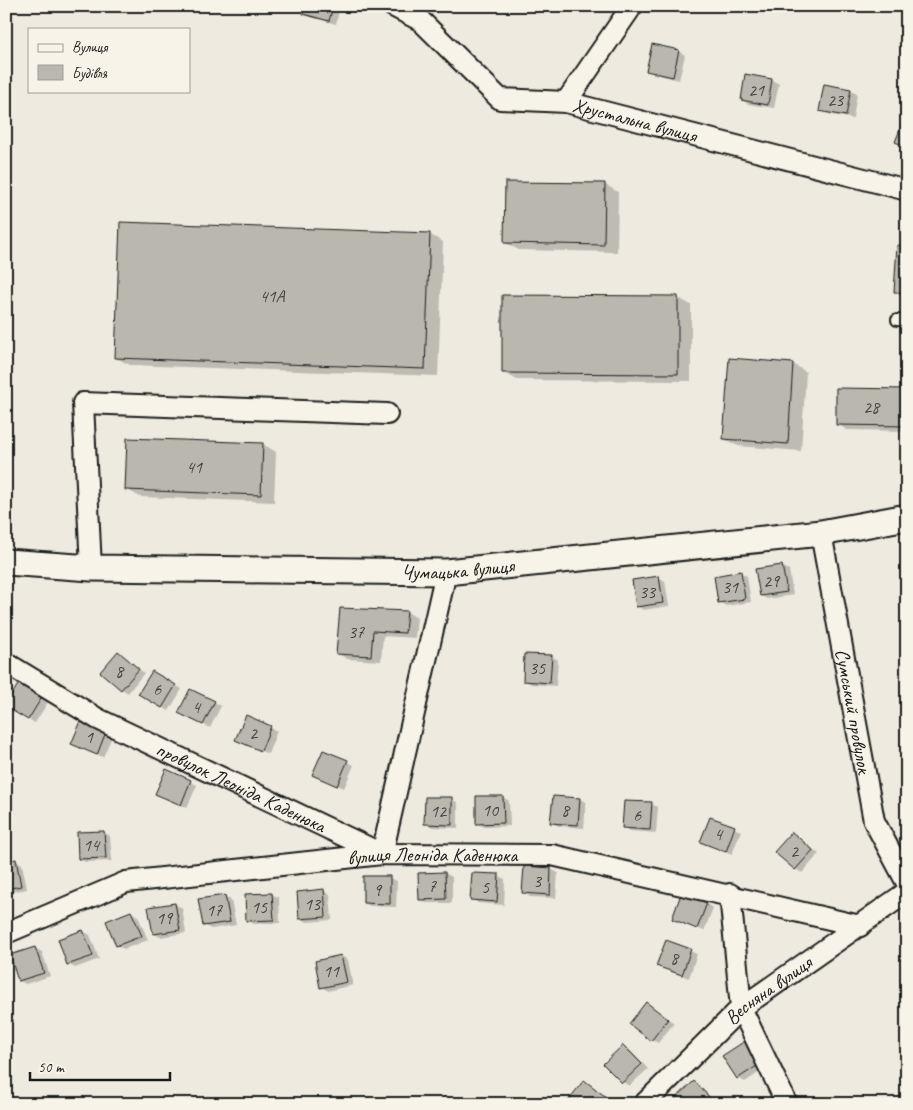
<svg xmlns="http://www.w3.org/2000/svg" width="913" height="1110" viewBox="0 0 913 1110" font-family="Caveat,sans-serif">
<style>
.shadow{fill:#0003}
.building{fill:#bab7af;stroke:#1c1c1c}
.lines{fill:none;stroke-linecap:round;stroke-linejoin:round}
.service-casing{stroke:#1c1c1c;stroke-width:14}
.minor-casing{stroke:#1c1c1c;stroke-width:24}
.tertiary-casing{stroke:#1c1c1c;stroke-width:29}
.service{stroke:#f7f3e8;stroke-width:10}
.minor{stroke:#f7f3e8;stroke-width:20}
.tertiary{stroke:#f7f3e8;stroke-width:25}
.labels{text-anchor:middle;stroke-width:5;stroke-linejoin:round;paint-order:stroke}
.number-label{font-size:18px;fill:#444341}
.street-label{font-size:20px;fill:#1c1c1c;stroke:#f7f3e8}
</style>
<rect width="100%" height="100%" fill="#eeeae0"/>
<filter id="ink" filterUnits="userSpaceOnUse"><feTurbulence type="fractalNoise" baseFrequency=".02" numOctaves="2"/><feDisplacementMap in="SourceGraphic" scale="10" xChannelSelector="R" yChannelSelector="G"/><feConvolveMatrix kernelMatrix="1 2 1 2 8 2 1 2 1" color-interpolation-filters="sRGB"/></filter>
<g filter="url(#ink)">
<g class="shadow">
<polygon points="306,6 340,6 336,24 311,17 304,13"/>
<polygon points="678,51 685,55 679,80 654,74 647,70"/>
<polygon points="746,75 772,80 779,84 774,108 748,104 742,100"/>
<polygon points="851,90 857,94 853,119 827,114 821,110"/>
<polygon points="6,172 7,173 6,229"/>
<polygon points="604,184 618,192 617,252 519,250 505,243"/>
<polygon points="429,234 443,242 438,376 130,365 116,358"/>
<polygon points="907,247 907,298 895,292"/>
<polygon points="677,297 691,305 691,381 517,380 503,372"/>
<polygon points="730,360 793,364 806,372 801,451 738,446 724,439"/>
<polygon points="907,390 907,431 847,430 837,424"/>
<polygon points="263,444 276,452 274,502 140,497 126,489"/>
<polygon points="782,566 789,570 793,595 767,599 761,596"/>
<polygon points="741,573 747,576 751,602 726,606 719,602"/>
<polygon points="658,577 665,581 669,606 643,610 637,606"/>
<polygon points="341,609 407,612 417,618 415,638 383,636 381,661 347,659 337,653"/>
<polygon points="551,656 558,660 556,686 531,684 524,680"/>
<polygon points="124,657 144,673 128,693 122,689"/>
<polygon points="153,672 182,689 169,711 140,694"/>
<polygon points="19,685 48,702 35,723 6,706"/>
<polygon points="214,702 221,706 210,728 186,716"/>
<polygon points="247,717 277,731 268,754 237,740"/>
<polygon points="83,720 113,734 103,757 79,747"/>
<polygon points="324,752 354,765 344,788 320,778"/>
<polygon points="167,771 197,785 187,808 157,794"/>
<polygon points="503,797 509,801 510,826 484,827 477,823"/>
<polygon points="452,799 458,803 458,828 432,827 426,823"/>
<polygon points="579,799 586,802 584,828 558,826 552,822"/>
<polygon points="651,804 658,807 656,833 630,831 624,827"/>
<polygon points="710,818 741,831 732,854 702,842"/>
<polygon points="104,832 110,836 112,861 86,862 79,859"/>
<polygon points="793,833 819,854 802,873 795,869"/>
<polygon points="16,861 22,864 27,889 6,893 6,862"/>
<polygon points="525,868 551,869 558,873 556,898 530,897 524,893"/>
<polygon points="445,873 452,877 452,903 426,903 420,899 419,874"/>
<polygon points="473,874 499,876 505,879 504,905 478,903 472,899"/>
<polygon points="364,877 390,878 397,881 396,907 370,906 364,903"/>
<polygon points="324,891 330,894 332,920 307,922 300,918"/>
<polygon points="272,894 279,898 280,923 254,924 247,920 246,895"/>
<polygon points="225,896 231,900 236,925 211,929 204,925"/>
<polygon points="175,904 182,908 186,933 160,937 154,934"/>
<polygon points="706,904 713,908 704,931 673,919"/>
<polygon points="131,912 138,916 148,940 124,949 117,946 108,922"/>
<polygon points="83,931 90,935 99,959 75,968 68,964"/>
<polygon points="666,942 697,954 689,978 664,969"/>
<polygon points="35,948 42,952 50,976 26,984 19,981 11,956"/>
<polygon points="341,956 348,960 353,985 328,991 322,987"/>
<polygon points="653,1008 674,1023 658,1043 652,1040"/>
<polygon points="745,1042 752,1046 766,1068 745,1082 738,1078"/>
<polygon points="623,1046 630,1050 648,1069 629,1086 623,1082 605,1064"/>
<polygon points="694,1082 700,1086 717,1104 680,1104"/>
<polygon points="591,1085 611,1101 609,1104 572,1104"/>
</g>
<g class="building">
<polygon points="305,6 333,6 329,21 303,14"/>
<polygon points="652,44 679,50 673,77 646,71"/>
<polygon points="745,74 772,79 768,105 741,100"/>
<polygon points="824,84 851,89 846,116 819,111"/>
<polygon points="905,117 907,118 907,147 895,142"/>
<polygon points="505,182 605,183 604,245 504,243"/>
<polygon points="120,222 430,233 425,369 115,358"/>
<polygon points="897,245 907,246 907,293 894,292"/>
<polygon points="502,295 678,296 678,374 502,373"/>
<polygon points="729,358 793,363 788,444 723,439"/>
<polygon points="836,388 907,389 907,426 836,425"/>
<polygon points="127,438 263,443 261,495 125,490"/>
<polygon points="782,565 787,592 760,596 755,569"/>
<polygon points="741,571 745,599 718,603 714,576"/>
<polygon points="659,576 663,603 636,607 632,580"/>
<polygon points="340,608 407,611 405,633 373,631 371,656 336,654"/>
<polygon points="118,651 139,669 121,690 100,672"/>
<polygon points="524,654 552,655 550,683 523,681"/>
<polygon points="152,671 176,685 162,708 138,694"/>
<polygon points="19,683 42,697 28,720 6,707 6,704"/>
<polygon points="190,689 215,701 203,725 178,713"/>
<polygon points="246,715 271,726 261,751 235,740"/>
<polygon points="82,719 107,729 97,755 71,744"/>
<polygon points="323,750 348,760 337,786 312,775"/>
<polygon points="166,769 191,780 181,805 155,794"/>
<polygon points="476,796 503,796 504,823 476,824"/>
<polygon points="553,796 580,798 578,825 550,823"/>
<polygon points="425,797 452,797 452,825 424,824"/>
<polygon points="624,801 652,802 650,830 622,828"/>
<polygon points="710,817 735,826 726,852 700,842"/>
<polygon points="104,831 106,858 78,859 77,832"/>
<polygon points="792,832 813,850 795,870 774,852"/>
<polygon points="16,859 21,886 6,889 6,861"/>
<polygon points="524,866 551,868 550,895 522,893"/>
<polygon points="445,872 446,899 419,900 418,873"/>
<polygon points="472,873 499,874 497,902 470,900"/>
<polygon points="363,876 390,876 390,904 363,903"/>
<polygon points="324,889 326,917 299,919 297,892"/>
<polygon points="272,893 274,920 246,921 245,894"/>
<polygon points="681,894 707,903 697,929 672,919"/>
<polygon points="225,895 230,922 203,926 198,899"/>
<polygon points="175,903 180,930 153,934 148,907"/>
<polygon points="131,911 142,936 116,946 106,921"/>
<polygon points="83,930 93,956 67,965 58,939"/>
<polygon points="666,940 691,949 682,975 656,966"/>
<polygon points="35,947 44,973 18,981 10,955"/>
<polygon points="341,955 347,982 320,988 315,961"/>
<polygon points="646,1002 668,1019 651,1041 629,1024"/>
<polygon points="745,1041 760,1064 737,1079 722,1056"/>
<polygon points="623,1045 642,1064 622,1083 603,1064"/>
<polygon points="584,1080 606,1097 600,1104 570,1104 567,1102"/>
<polygon points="694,1081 713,1101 709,1104 678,1104 674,1100"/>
</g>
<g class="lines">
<g class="service-casing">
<polyline id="service" points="897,320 907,321"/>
</g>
<g class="minor-casing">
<g id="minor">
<path id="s1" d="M393,6L420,20L500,99L566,102L907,190"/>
<polyline points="566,102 632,6"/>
<path id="s2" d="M821,533L874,821L907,883"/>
<polyline points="91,568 83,403 387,414"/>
<path id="s3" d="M6,663L98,719L382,854L446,572"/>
<polyline points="730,894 741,1008 787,1104"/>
<path id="s4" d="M6,933L126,882L382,854L552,855L860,926"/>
<path id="s5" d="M644,1104L741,1008L907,892"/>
</g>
</g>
<g class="tertiary-casing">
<g id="tertiary">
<path id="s6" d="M6,562L91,568L446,572L821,533L907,517"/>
</g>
</g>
<use href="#service" class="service"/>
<use href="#minor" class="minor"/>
<use href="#tertiary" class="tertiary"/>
</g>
</g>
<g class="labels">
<g class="number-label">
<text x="756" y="96">21</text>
<text x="835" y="106">23</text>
<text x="272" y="302">41А</text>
<text x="871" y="413">28</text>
<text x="194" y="473">41</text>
<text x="771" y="587">29</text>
<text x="730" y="593">31</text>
<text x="647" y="598">33</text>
<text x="356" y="638">37</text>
<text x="537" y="674">35</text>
<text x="119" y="677">8</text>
<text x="157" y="695">6</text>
<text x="196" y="713">4</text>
<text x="253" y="739">2</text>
<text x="89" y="743">1</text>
<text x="490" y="816">10</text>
<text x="565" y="816">8</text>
<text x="438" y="817">12</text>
<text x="637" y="821">6</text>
<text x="718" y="840">4</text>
<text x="91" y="851">14</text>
<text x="794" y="857">2</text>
<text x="537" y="887">3</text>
<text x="432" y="892">7</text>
<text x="485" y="893">5</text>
<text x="377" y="896">9</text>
<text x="312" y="910">13</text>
<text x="259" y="913">15</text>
<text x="214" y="916">17</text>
<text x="164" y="924">19</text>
<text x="674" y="964">8</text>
<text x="331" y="977">11</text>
</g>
<g class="street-label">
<text dy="7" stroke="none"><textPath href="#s1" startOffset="280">Хрустальна вулиця</textPath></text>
<text dy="7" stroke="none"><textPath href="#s6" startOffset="452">Чумацька вулиця</textPath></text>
<text dy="7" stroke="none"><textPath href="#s2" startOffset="181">Сумський провулок</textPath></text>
<text dy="7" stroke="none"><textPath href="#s3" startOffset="266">провулок Леоніда Каденюка</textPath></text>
<text dy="7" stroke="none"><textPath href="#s4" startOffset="438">вулиця Леоніда Каденюка</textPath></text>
<text dy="7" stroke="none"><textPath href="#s5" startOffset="169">Весняна вулиця</textPath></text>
</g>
</g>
<rect width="913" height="1110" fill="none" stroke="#f7f3e8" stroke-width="25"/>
<rect x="12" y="12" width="888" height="1085" fill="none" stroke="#1c1c1c" stroke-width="2" filter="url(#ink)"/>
<rect x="28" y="28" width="162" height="65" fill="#f7f3e8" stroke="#9f9d96"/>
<rect x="38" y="44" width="25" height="8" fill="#f7f3e8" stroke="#9f9d96"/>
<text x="72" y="52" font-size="15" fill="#1c1c1c">Вулиця</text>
<rect x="38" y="65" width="25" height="15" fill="#bab7af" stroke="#9f9d96"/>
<text x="72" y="78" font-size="15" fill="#1c1c1c">Будівля</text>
<path d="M30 1072v8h140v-8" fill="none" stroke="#1c1c1c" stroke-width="2.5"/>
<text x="38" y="1072" font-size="15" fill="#1c1c1c" stroke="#f7f3e8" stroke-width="4" paint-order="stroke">50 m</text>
</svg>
